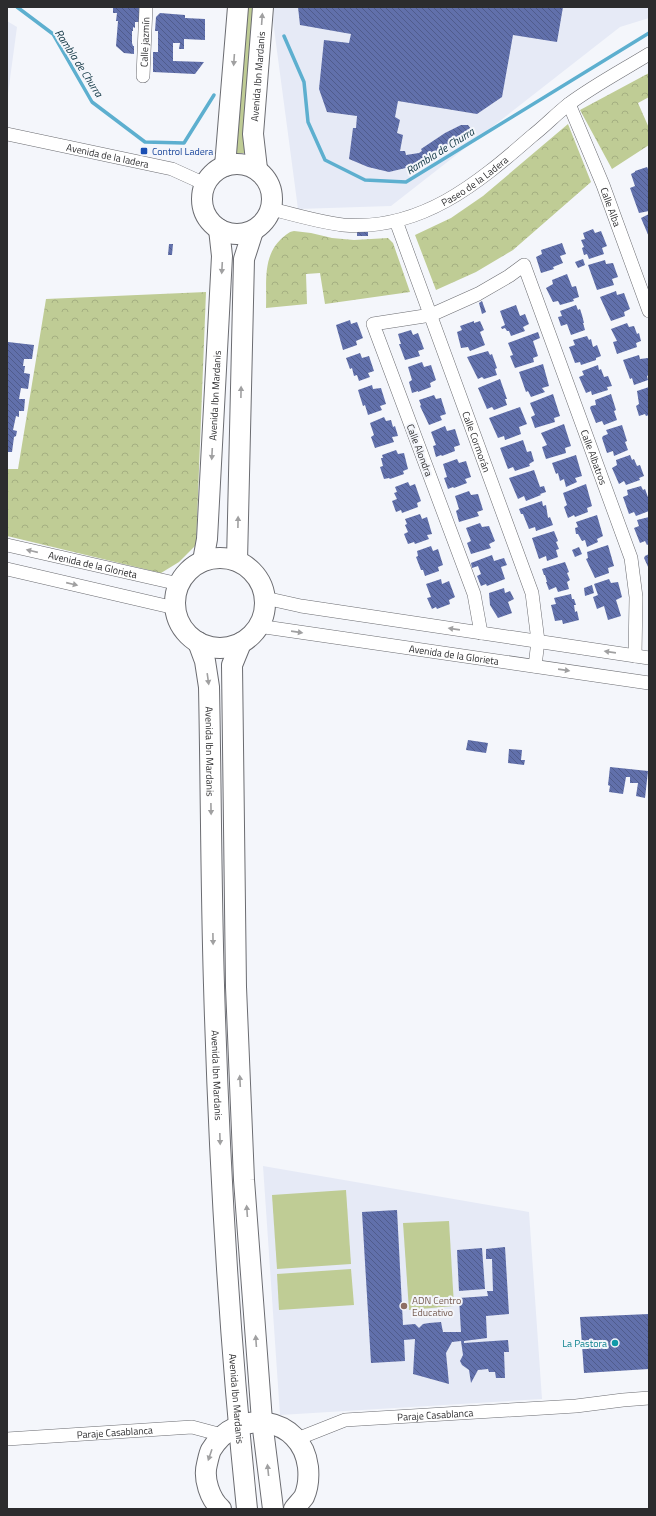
<svg xmlns="http://www.w3.org/2000/svg" width="656" height="1516" viewBox="0 0 656 1516" font-family="'Titillium Web',sans-serif">
<style>
.built{fill:#e6eaf6}
.grass{fill:#bfcc95}
.park{fill:url(#park-crowns)}
.lines{fill:none;stroke-linecap:round;stroke-linejoin:round}
.stream{stroke:#5dafcf;stroke-width:3.5}
.building{fill:url(#building-back-hatch)}
.minor-casing{stroke:#6b6c71;stroke-width:14}
.primary-casing{stroke:#6b6c71;stroke-width:22}
.minor{stroke:#fff;stroke-width:13}
.primary{stroke:#fff;stroke-width:20}
.oneway{fill:#a0a0a1}
.transit-dot{fill:#1a4fb4;stroke:#f4f6fb;stroke-width:1.5}
.education-dot{fill:#8d6e63;stroke:#f4f6fb;stroke-width:1.5}
.culture-dot{fill:#0f9aa8;stroke:#f4f6fb;stroke-width:1.5}
.labels{text-anchor:middle;stroke-width:4;stroke-linejoin:round;paint-order:stroke}
.street-label{font-size:10px;fill:#2c2c2e;stroke:#f4f6fb}
.transit-label{font-size:10px;fill:#164399;stroke:#f4f6fb;text-anchor:start}
.education-label{font-size:10px;fill:#785e54;stroke:#f4f6fb;text-anchor:start}
.culture-label{font-size:10px;fill:#0d838f;stroke:#f4f6fb;text-anchor:end}
.water-label{font-size:11px;font-style:italic;fill:#0e3442;stroke:#f4f6fb}
</style>
<defs>
<pattern id="park-crowns" width="20" height="18" patternUnits="userSpaceOnUse"><rect width="20" height="18" fill="#bfcc95"/><path d="M2 6a3 3 0 1 1 6 0M12 15a3 3 0 1 1 6 0" fill="none" stroke="#a4af81"/></pattern>
<pattern id="building-back-hatch" width="6" height="6" patternUnits="userSpaceOnUse"><rect width="6" height="6" fill="#6170ab"/><path d="M-1 5l2 2M0 0l6 6M5-1l2 2" fill="none" stroke="#505c8c"/></pattern>
</defs>
<rect width="100%" height="100%" fill="#f4f6fb"/>
<g class="built">
<polygon points="274,7 649,7 649,18 620,27 391,206 298,209 273,21"/>
<polygon points="7,21 17,27 7,101"/>
<polygon points="263,1166 529,1212 542,1399 280,1415"/>
</g>
<g class="grass">
<polygon points="246,7 254,7 245,153 235,153"/>
<polygon points="346,1190 351,1264 277,1269 272,1195"/>
<polygon points="449,1221 454,1306 409,1310 403,1223"/>
<polygon points="351,1269 354,1305 279,1310 277,1274"/>
</g>
<g class="park">
<polygon points="649,73 649,97 638,103 649,128 649,145 612,169 580,110"/>
<polygon points="568,124 591,182 513,250 476,272 436,290 415,235 451,218 483,196"/>
<path d="M294,231L311,233L332,238L354,240L388,238L393,243L410,292L325,304L320,273L306,274L307,304L266,308C267,284 262,257 281,239C286,235 288,232 294,231Z"/>
<polygon points="206,292 196,545 179,562 161,573 7,536 7,469 18,469 46,299"/>
</g>
<g class="lines">
<g class="stream">
<polyline points="17,7 53,34 92,102 145,142 184,143 214,95"/>
<polyline points="284,36 304,82 308,122 325,160 365,180 406,182 649,33"/>
</g>
</g>
<g class="building">
<polygon points="113,7 140,7 139,22 135,22 135,28 133,27 133,31 132,31 132,43 133,46 134,46 134,54 124,53 116,46 118,21 116,21 117,13 113,13"/>
<polygon points="298,7 563,7 557,42 513,35 502,97 477,114 398,101 395,117 400,120 397,133 403,135 400,151 405,151 406,155 419,153 422,151 421,149 445,133 461,125 468,125 471,129 422,164 389,172 368,167 349,159 353,128 356,128 357,116 327,112 319,89 324,40 349,43 351,34 300,25"/>
<polygon points="160,13 185,15 185,18 205,19 205,40 184,39 184,49 179,49 180,43 173,43 173,61 204,62 195,74 153,72 153,52 158,52 158,31 155,31 156,17"/>
<polygon points="647,167 648,169 649,168 649,211 639,213 630,188 635,186 631,174 635,172 635,171"/>
<polygon points="649,214 649,237 641,218"/>
<polygon points="593,229 595,233 601,231 607,246 602,248 604,254 589,259 587,254 584,255 582,248 584,247 581,240 585,239 583,233"/>
<polygon points="368,230 368,236 357,236 357,231"/>
<polygon points="562,243 566,254 560,256 563,263 553,267 554,269 541,273 536,257 542,254 541,250"/>
<polygon points="169,244 173,244 172,255 168,255"/>
<polygon points="583,259 585,265 578,268 575,262"/>
<polygon points="605,260 606,264 613,263 618,277 612,279 614,285 597,290 588,265"/>
<polygon points="567,274 572,287 576,286 579,297 573,299 574,301 560,305 558,301 553,302 546,288 553,284 552,280"/>
<polygon points="616,291 617,295 624,293 630,309 624,312 625,316 611,321 600,297"/>
<polygon points="482,301 486,312 482,314 479,303"/>
<polygon points="516,305 520,316 525,314 529,324 523,327 525,331 511,336 509,331 507,331 505,328 502,329 501,327 505,325 500,311"/>
<polygon points="576,305 578,310 580,309 582,315 584,323 583,323 585,330 571,335 567,324 561,326 558,317 562,316 560,311"/>
<polygon points="350,320 351,324 357,322 363,338 356,341 357,345 343,350 336,325"/>
<polygon points="474,321 474,323 480,321 484,330 480,332 485,345 470,351 468,347 461,348 457,332 462,330 460,326"/>
<polygon points="627,323 629,327 634,326 637,334 639,333 641,341 636,343 637,347 617,354 613,342 617,341 611,329"/>
<polygon points="411,330 413,335 418,333 424,349 418,351 420,356 405,360 399,344 401,344 398,334"/>
<polygon points="538,332 540,338 533,341 538,356 533,358 534,362 515,368 510,356 513,355 508,343"/>
<polygon points="587,336 589,340 591,339 593,347 597,345 601,356 596,358 596,360 581,365 580,362 575,363 569,347 575,345 573,340"/>
<polygon points="8,342 34,345 32,359 24,359 23,366 25,366 24,373 30,374 28,389 21,388 19,399 25,399 24,411 19,411 19,417 16,416 13,430 17,431 16,436 14,437 12,452 7,452"/>
<polygon points="488,351 490,355 492,354 497,368 495,369 497,375 484,379 482,377 478,379 467,357"/>
<polygon points="360,353 362,358 369,356 374,371 368,373 370,377 359,381 357,375 354,376 352,368 350,369 346,358"/>
<polygon points="639,355 640,359 648,358 649,375 647,376 648,380 634,385 632,378 630,379 623,360"/>
<polygon points="422,362 424,367 431,365 436,380 430,383 431,387 418,392 418,391 412,393 409,382 412,380 408,367"/>
<polygon points="543,364 549,386 542,388 545,392 531,397 528,391 526,392 519,372"/>
<polygon points="598,365 599,370 601,369 604,377 608,376 612,386 607,387 608,390 592,395 591,391 586,393 579,377 584,375 582,371"/>
<polygon points="500,379 507,399 505,399 507,405 494,410 492,407 487,409 478,388"/>
<polygon points="372,385 373,389 381,388 386,404 380,406 382,410 368,415 365,405 363,406 358,390"/>
<polygon points="649,387 649,415 646,416 645,414 639,416 636,406 639,404 637,391"/>
<polygon points="553,394 560,416 554,418 555,422 535,428 531,417 535,415 530,403"/>
<polygon points="611,394 616,410 614,411 617,420 604,425 602,421 596,423 590,408 591,406 596,405 595,400"/>
<polygon points="434,395 436,399 441,398 446,414 440,416 442,420 429,425 420,406 421,405 419,400"/>
<polygon points="520,407 527,424 519,427 521,434 505,440 504,436 498,438 489,418"/>
<polygon points="384,417 386,421 391,420 393,427 395,426 398,436 392,437 394,442 375,448 371,437 374,435 370,423"/>
<polygon points="564,424 571,446 565,448 566,453 546,459 542,447 547,445 541,433"/>
<polygon points="622,425 627,441 625,442 628,450 614,456 613,451 607,453 602,438 603,436 608,434 606,430"/>
<polygon points="445,426 447,431 455,429 460,445 454,447 455,451 442,456 441,455 436,457 433,446 436,445 431,432"/>
<polygon points="523,440 527,452 531,451 534,461 529,464 530,466 515,471 513,467 508,469 500,448"/>
<polygon points="396,450 398,454 404,453 408,469 403,471 404,474 390,479 389,478 384,479 380,467 383,466 381,458 383,458 382,455"/>
<polygon points="576,455 582,476 575,478 577,482 566,487 564,479 560,481 558,473 556,474 552,463"/>
<polygon points="630,455 632,460 634,459 637,466 640,465 644,476 639,478 640,480 626,485 624,481 619,484 612,468 617,465 616,460"/>
<polygon points="457,459 459,463 466,461 471,477 465,479 467,483 454,488 453,487 448,489 444,478 447,477 443,464"/>
<polygon points="534,470 540,487 544,486 546,492 540,494 541,495 526,501 524,496 518,499 509,478"/>
<polygon points="408,482 410,486 415,484 421,501 417,503 418,507 402,513 401,510 396,512 392,501 397,499 394,493 397,492 395,487"/>
<polygon points="586,484 592,506 587,508 588,512 575,517 574,515 568,518 564,507 567,505 563,493"/>
<polygon points="641,486 643,490 645,489 649,500 649,511 636,516 634,512 629,514 623,497 628,495 627,490"/>
<polygon points="469,491 471,495 478,494 483,510 477,512 479,516 459,522 456,511 459,509 455,496"/>
<polygon points="542,501 543,506 546,505 548,518 550,517 553,525 536,531 535,527 529,529 523,514 521,514 519,509"/>
<polygon points="420,514 422,519 427,517 432,534 427,535 429,539 415,544 414,542 408,544 404,534 408,532 405,525 407,524 405,519"/>
<polygon points="597,515 603,536 597,539 598,542 587,547 585,540 582,541 578,534 576,534 575,528 578,527 576,522"/>
<polygon points="649,517 649,544 647,545 645,541 640,543 634,528 639,526 637,520"/>
<polygon points="480,523 482,527 489,526 495,541 489,544 491,548 471,554 467,543 471,541 466,528"/>
<polygon points="554,531 558,541 556,542 559,549 556,550 558,557 547,561 546,556 539,559 532,538"/>
<polygon points="608,545 614,566 608,568 609,573 595,578 586,559 588,558 587,552"/>
<polygon points="431,546 433,551 438,549 443,565 438,567 439,571 425,576 423,570 421,570 416,557 418,556 417,551"/>
<polygon points="579,547 582,554 575,557 572,550"/>
<polygon points="649,554 649,569 644,558 645,556"/>
<polygon points="492,555 494,561 504,558 507,565 501,567 505,579 487,586 486,584 481,586 477,576 481,574 478,566 472,568 471,563"/>
<polygon points="565,562 569,572 567,573 570,580 567,582 569,589 558,592 556,587 549,590 546,582 547,582 545,575 544,575 542,569"/>
<polygon points="441,579 442,584 449,581 455,597 449,600 450,604 437,609 436,607 432,609 427,598 431,597 426,584"/>
<polygon points="609,579 611,583 618,582 622,597 616,600 621,616 608,620 604,606 597,609 593,597 598,595 594,584"/>
<polygon points="592,585 594,593 585,596 584,588"/>
<polygon points="504,588 505,593 510,591 514,599 508,602 512,613 498,618 490,605 489,593"/>
<polygon points="571,594 572,599 574,599 576,605 574,605 575,612 577,611 579,620 563,624 562,620 555,621 551,605 556,604 554,598"/>
<polygon points="468,740 488,743 486,753 466,750"/>
<polygon points="509,749 522,750 521,760 525,760 524,765 508,763"/>
<polygon points="610,767 648,771 645,798 636,796 638,783 630,783 630,777 626,777 623,794 609,792 610,786 608,785"/>
<polygon points="397,1210 403,1325 415,1324 419,1328 423,1324 429,1323 441,1322 443,1332 461,1332 459,1298 488,1296 487,1291 493,1291 492,1259 486,1259 486,1249 505,1247 509,1314 486,1316 487,1338 464,1341 464,1343 508,1340 509,1352 504,1352 505,1378 496,1378 495,1372 489,1372 488,1369 478,1370 471,1383 469,1370 462,1365 460,1361 463,1355 461,1341 452,1342 446,1353 449,1384 413,1374 415,1339 404,1340 405,1361 371,1363 362,1212"/>
<polygon points="482,1248 485,1289 459,1291 457,1250"/>
<polygon points="649,1314 649,1369 584,1373 580,1317"/>
</g>
<g class="lines">
<g class="minor-casing">
<g id="minor">
<path id="s1" d="M143,76L146,7"/>
<path id="s2" d="M569,104L603,185L649,311"/>
<path id="s3" d="M7,134L172,169L205,184"/>
<path id="s4" d="M272,209C295,215 319,222 343,225C421,231 477,184 532,136C545,126 556,114 569,104C593,86 623,70 649,54"/>
<path id="s5" d="M396,221L532,593L538,641L535,666"/>
<path id="s6" d="M7,545L179,584"/>
<polyline points="7,569 175,608"/>
<polyline points="265,598 301,606 649,658"/>
<path id="s7" d="M258,626L649,683"/>
<path id="s8" d="M481,633L474,594L373,324L431,315L478,294L509,276L524,265L631,558L636,597L635,656"/>
<path id="s9" d="M7,1439L192,1427L222,1435"/>
<path id="s10" d="M297,1439L345,1420L576,1406L623,1400L649,1398"/>
</g>
</g>
<g class="primary-casing">
<g id="primary">
<circle cx="237" cy="199" r="35"/>
<polyline points="225,166 238,7"/>
<path id="s11" d="M257,169L253,134L263,7"/>
<circle cx="220" cy="603" r="45"/>
<path id="s12" d="M203,561L207,539L222,256L219,229"/>
<polyline points="237,561 244,259 253,231"/>
<path id="s13" d="M198,642L205,661L209,687C211,787 211,886 214,985C219,1160 229,1335 247,1509"/>
<polyline points="241,643 232,665 236,987 244,1180 262,1421 273,1509"/>
<path d="M221,1509C210,1499 203,1479 207,1464C208,1460 209,1454 211,1450C237,1406 302,1416 308,1467C309,1477 308,1488 304,1497C301,1501 297,1505 294,1509"/>
</g>
</g>
<use href="#minor" class="minor"/>
<use href="#primary" class="primary"/>
</g>
<defs><path id="oneway-solid" d="M-6-.8H1V-3.2L6.5 0L1 3.2V.8H-6Z"/></defs>
<g class="oneway">
<use href="#oneway-solid" transform="translate(262 19) rotate(-86)"/>
<use href="#oneway-solid" transform="translate(234 60) rotate(94)"/>
<use href="#oneway-solid" transform="translate(222 268) rotate(93)"/>
<use href="#oneway-solid" transform="translate(241 392) rotate(-89)"/>
<use href="#oneway-solid" transform="translate(212 454) rotate(93)"/>
<use href="#oneway-solid" transform="translate(238 522) rotate(-89)"/>
<use href="#oneway-solid" transform="translate(32 551) rotate(-167)"/>
<use href="#oneway-solid" transform="translate(72 584) rotate(13)"/>
<use href="#oneway-solid" transform="translate(454 629) rotate(-172)"/>
<use href="#oneway-solid" transform="translate(297 632) rotate(8)"/>
<use href="#oneway-solid" transform="translate(610 652) rotate(-172)"/>
<use href="#oneway-solid" transform="translate(564 670) rotate(8)"/>
<use href="#oneway-solid" transform="translate(208 679) rotate(82)"/>
<use href="#oneway-solid" transform="translate(211 809) rotate(89)"/>
<use href="#oneway-solid" transform="translate(213 939) rotate(89)"/>
<use href="#oneway-solid" transform="translate(240 1081) rotate(-93)"/>
<use href="#oneway-solid" transform="translate(220 1139) rotate(88)"/>
<use href="#oneway-solid" transform="translate(247 1211) rotate(-94)"/>
<use href="#oneway-solid" transform="translate(256 1341) rotate(-94)"/>
<use href="#oneway-solid" transform="translate(210 1455) rotate(109)"/>
<use href="#oneway-solid" transform="translate(268 1470) rotate(-96)"/>
</g>
<rect class="transit-dot" x="140" y="147" width="8" height="8" rx="2"/>
<circle class="education-dot" cx="404" cy="1306" r="4"/>
<circle class="culture-dot" cx="615" cy="1343" r="4"/>
<g class="labels">
<g class="street-label">
<text dy="4" stroke="none"><textPath href="#s1" startOffset="34">Calle jazmín</textPath></text>
<text dy="4" stroke="none"><textPath href="#s11" startOffset="93">Avenida Ibn Mardanis</textPath></text>
<text dy="4" stroke="none"><textPath href="#s3" startOffset="103">Avenida de la ladera</textPath></text>
<text dy="4" stroke="none"><textPath href="#s4" startOffset="215">Paseo de la Ladera</textPath></text>
<text dy="4" stroke="none"><textPath href="#s2" startOffset="111">Calle Alba</textPath></text>
<text dy="4" stroke="none"><textPath href="#s12" startOffset="166">Avenida Ibn Mardanis</textPath></text>
<text dy="4" stroke="none"><textPath href="#s5" startOffset="235">Calle Cormorán</textPath></text>
<text transform="translate(420 450) rotate(69)" y="4">Calle Alondra</text>
<text dy="4" stroke="none"><textPath href="#s8" startOffset="697">Calle Albatros</textPath></text>
<text dy="4" stroke="none"><textPath href="#s6" startOffset="88">Avenida de la Glorieta</textPath></text>
<text dy="4" stroke="none"><textPath href="#s7" startOffset="198">Avenida de la Glorieta</textPath></text>
<text dy="4" stroke="none"><textPath href="#s13" startOffset="111">Avenida Ibn Mardanis</textPath></text>
<text dy="4" stroke="none"><textPath href="#s13" startOffset="435">Avenida Ibn Mardanis</textPath></text>
<text dy="4" stroke="none"><textPath href="#s13" startOffset="759">Avenida Ibn Mardanis</textPath></text>
<text dy="4" stroke="none"><textPath href="#s10" startOffset="142">Paraje Casablanca</textPath></text>
<text dy="4" stroke="none"><textPath href="#s9" startOffset="108">Paraje Casablanca</textPath></text>
</g>
<g class="transit-label">
<text x="152" y="155">Control Ladera</text>
</g>
<g class="education-label">
<text x="412" y="1304">ADN Centro<tspan x="412" dy="12">Educativo</tspan></text>
</g>
<g class="culture-label">
<text x="607" y="1347">La Pastora</text>
</g>
<g class="water-label">
<text transform="translate(79 63) rotate(57)" y="4">Rambla de Churra</text>
<text transform="translate(440 151) rotate(-32)" y="4">Rambla de Churra</text>
</g>
</g>
<rect width="656" height="1516" fill="none" stroke="#2c2c2e" stroke-width="16"/>
</svg>
